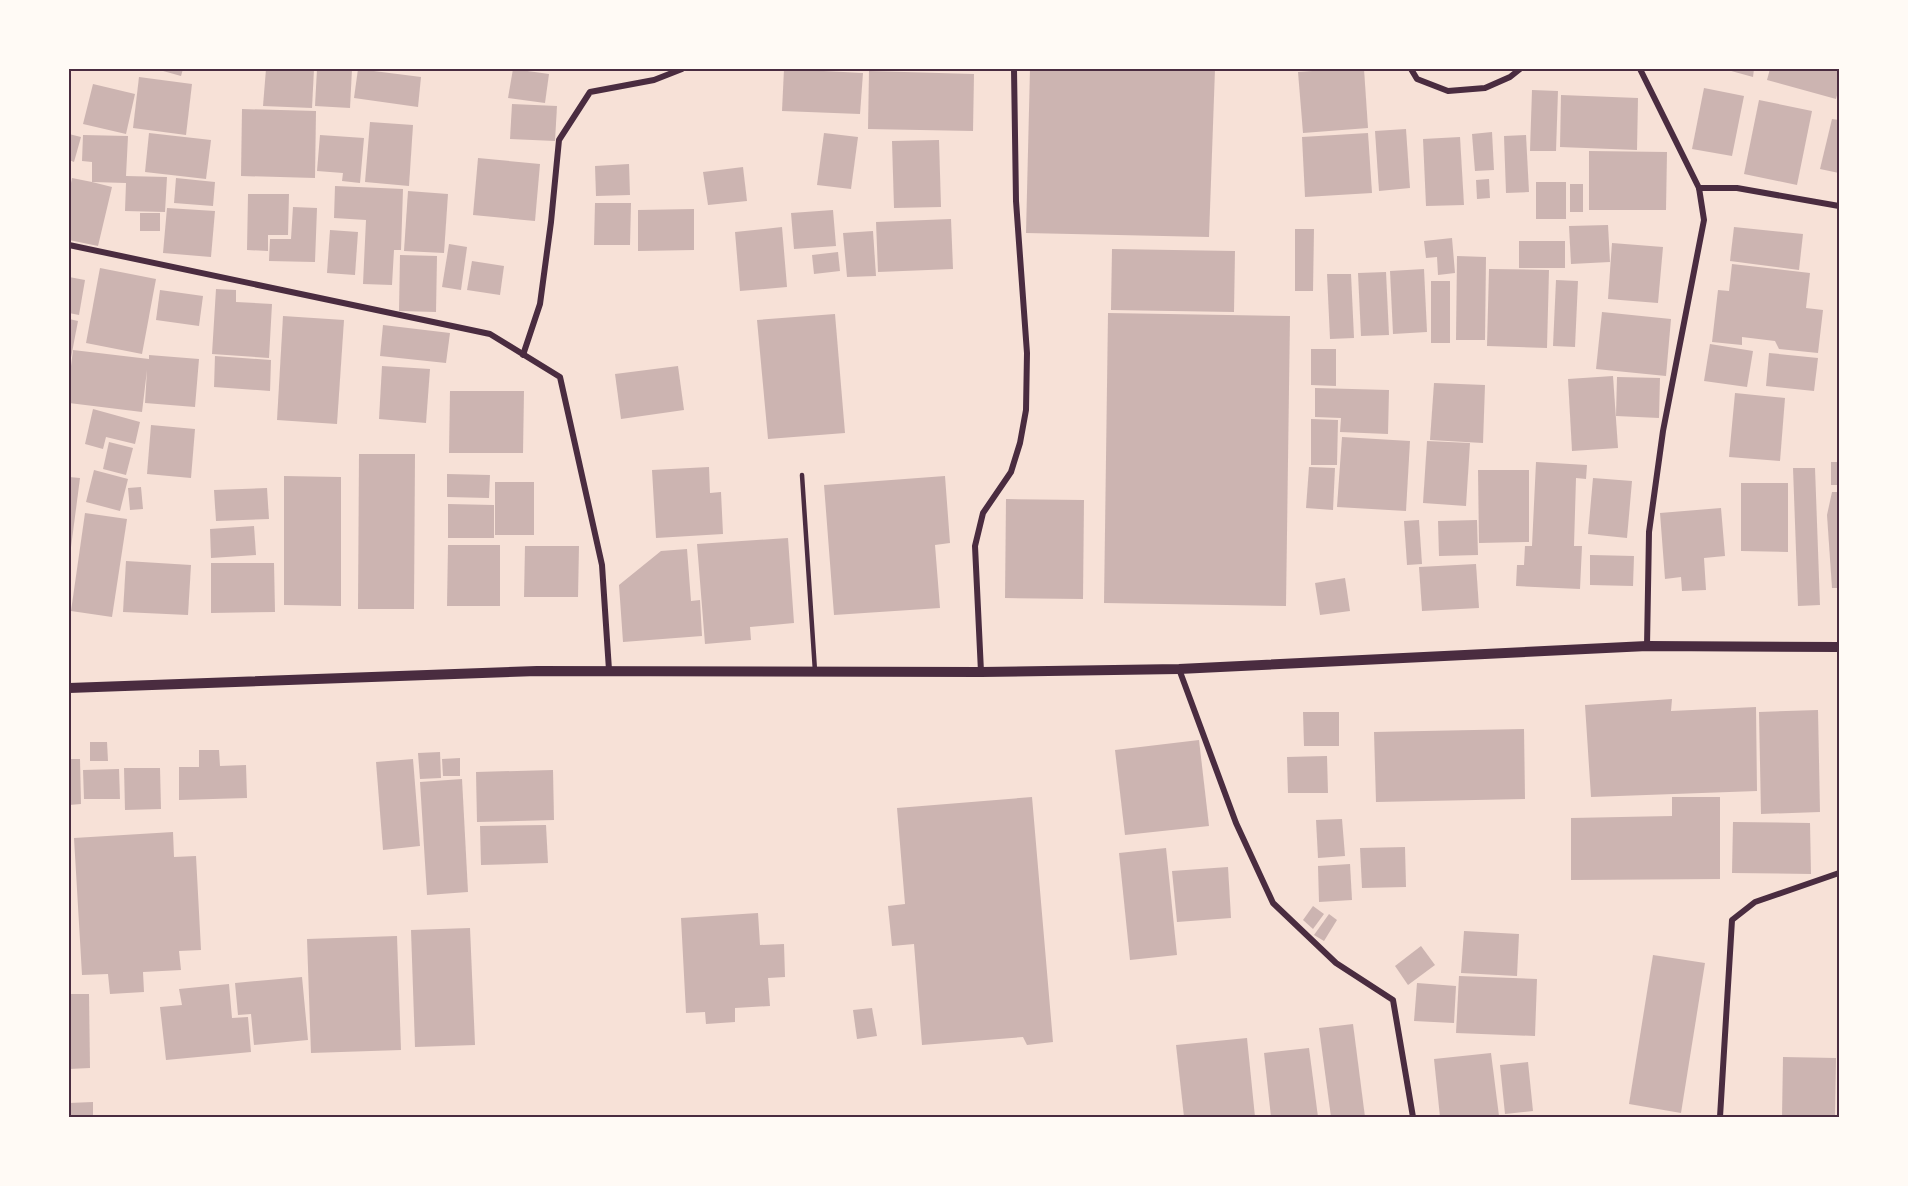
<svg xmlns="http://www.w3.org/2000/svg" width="1908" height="1186" viewBox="0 0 1908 1186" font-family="Helvetica,sans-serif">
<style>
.building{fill:#ccb4b1}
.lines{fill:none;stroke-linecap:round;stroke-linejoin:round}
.service{stroke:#4a2c40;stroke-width:4.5}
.minor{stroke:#4a2c40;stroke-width:6}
.tertiary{stroke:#4a2c40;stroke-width:10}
.neatline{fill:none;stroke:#4a2c40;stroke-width:2}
</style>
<rect width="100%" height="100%" fill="#f7e1d7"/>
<g class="building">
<polygon points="156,69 183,69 181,76"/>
<polygon points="266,69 314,69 312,108 263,106"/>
<polygon points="317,69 352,69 350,108 315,106"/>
<polygon points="358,69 421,77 418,107 354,98"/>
<polygon points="513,69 549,74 545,103 508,98"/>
<polygon points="784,69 863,73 860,114 782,111"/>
<polygon points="1030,69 1215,69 1209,237 1026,233"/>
<polygon points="1341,69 1364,69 1368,128 1303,133 1298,72"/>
<polygon points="1724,69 1754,69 1753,77"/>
<polygon points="1770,69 1839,69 1839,88 1836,99 1767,80"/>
<polygon points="869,71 974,74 973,131 868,129"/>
<polygon points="139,77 192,84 186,135 133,128"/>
<polygon points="93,84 135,94 126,134 83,124"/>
<polygon points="1704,88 1744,96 1732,156 1692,149"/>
<polygon points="1532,90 1558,91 1556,151 1530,151"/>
<polygon points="1561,95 1638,98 1637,150 1560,147"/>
<polygon points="1759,100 1812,111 1797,185 1744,174"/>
<polygon points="512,104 557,106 555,141 510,139"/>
<polygon points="242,109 316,111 315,178 241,176"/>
<polygon points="1832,119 1839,120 1839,173 1820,169"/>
<polygon points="370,122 413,125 409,186 365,182"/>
<polygon points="1406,129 1410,188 1379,191 1375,131"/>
<polygon points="1492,132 1494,170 1475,171 1472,134"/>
<polygon points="149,133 211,140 206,179 145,172"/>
<polygon points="824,133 858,137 851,189 817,185"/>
<polygon points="1368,133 1372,193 1305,197 1302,137"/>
<polygon points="69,134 81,137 74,162 69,160"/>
<polygon points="83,135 128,136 126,176 167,177 165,212 125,211 126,183 92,182 112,187 98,246 69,240 69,193 72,178 92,182 92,162 82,161"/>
<polygon points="320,135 364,138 360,183 342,181 343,173 317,171"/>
<polygon points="1526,135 1529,192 1506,193 1504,136"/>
<polygon points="1460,137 1464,205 1426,206 1423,139"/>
<polygon points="939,140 941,207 894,208 892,141"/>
<polygon points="1589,151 1667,152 1666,210 1589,210"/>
<polygon points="478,158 540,164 535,221 473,215"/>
<polygon points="629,164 630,195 596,196 595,166"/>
<polygon points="743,167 747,201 708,205 703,172"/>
<polygon points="176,178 215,182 213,206 174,203"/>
<polygon points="1489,179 1490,198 1477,199 1476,180"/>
<rect x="1536" y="182" width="30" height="37"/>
<rect x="1570" y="184" width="13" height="28"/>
<polygon points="335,186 403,189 401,250 394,250 392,285 363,284 366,220 334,218"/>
<polygon points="408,191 448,194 444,253 404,251"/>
<polygon points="248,194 289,194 288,235 268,235 268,251 247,250"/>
<polygon points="595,203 631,203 630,245 594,245"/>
<polygon points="293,207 317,208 315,262 269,261 270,239 291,239"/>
<polygon points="167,208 215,211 211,257 163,253"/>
<polygon points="694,209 694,250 638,251 638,210"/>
<polygon points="833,210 836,246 794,249 791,213"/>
<rect x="140" y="213" width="20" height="18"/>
<polygon points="951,219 953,269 878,272 876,222"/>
<polygon points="1608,225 1610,262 1571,264 1569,226"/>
<polygon points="782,227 787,287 740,291 735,232"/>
<polygon points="1734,227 1803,234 1799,270 1730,261"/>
<polygon points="1295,229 1314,229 1313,291 1295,291"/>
<polygon points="330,230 358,232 355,275 327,273"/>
<polygon points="873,231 876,276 847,277 843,233"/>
<polygon points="1452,238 1455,273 1438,275 1437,257 1426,258 1424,241"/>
<rect x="1519" y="241" width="46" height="27"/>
<polygon points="1612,243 1663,247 1658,303 1608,299"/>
<polygon points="449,244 467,247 461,290 442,287"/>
<polygon points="1112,249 1235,251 1234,312 1111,310"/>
<polygon points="838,252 840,271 814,274 812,255"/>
<polygon points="400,255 437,256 436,312 399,311"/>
<polygon points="1457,256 1486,257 1485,340 1456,340"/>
<polygon points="472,261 504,266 500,295 467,290"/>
<polygon points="1732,264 1810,273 1806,308 1823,310 1818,353 1779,349 1775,341 1742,337 1742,345 1712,342 1718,290 1729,291"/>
<polygon points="100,268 156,279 142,354 86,343"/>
<polygon points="1424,269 1427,332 1393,334 1390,271"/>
<polygon points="1489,269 1549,270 1547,348 1487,346"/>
<polygon points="1386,272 1389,335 1361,336 1358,273"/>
<polygon points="1327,274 1351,274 1354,338 1330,339"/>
<polygon points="69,277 85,280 79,315 69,313"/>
<polygon points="1556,280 1578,281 1575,347 1553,346"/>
<rect x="1431" y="281" width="19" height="62"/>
<polygon points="216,289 236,290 236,302 272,304 269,358 212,354"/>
<polygon points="160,290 203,296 199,326 156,320"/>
<polygon points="1602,312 1671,319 1666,376 1596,369"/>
<polygon points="1108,313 1290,316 1286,606 1104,603"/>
<polygon points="835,314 845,433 768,439 757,320"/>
<polygon points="283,316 344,320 337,424 277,420"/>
<polygon points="69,319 78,321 70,363 69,363"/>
<polygon points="383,325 450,333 446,363 380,356"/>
<polygon points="1710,344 1753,351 1747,387 1704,381"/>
<polygon points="1311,349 1336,349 1336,386 1311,385"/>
<polygon points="73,350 149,359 149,355 199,359 195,407 145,403 147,370 142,412 69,403 69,382"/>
<polygon points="1769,353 1818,358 1814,391 1766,386"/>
<polygon points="215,356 271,360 270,391 214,387"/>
<polygon points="382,366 430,369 426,423 379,419"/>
<polygon points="678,366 684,410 621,419 615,374"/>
<polygon points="1613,376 1618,448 1572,451 1568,379"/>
<polygon points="1617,377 1660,378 1659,418 1616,416"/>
<polygon points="1434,383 1485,385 1483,443 1430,440"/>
<polygon points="1315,388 1389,390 1388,434 1340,432 1341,418 1315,417"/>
<polygon points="450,391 524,391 523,453 449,453"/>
<polygon points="1735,393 1785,398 1780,461 1729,457"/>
<polygon points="93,409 140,422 135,444 106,437 103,449 85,444"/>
<polygon points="1311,419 1338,420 1337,465 1311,465"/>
<polygon points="151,425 195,429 191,478 147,474"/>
<polygon points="1342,437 1410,441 1406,511 1337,507"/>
<polygon points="1427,441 1470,443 1466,506 1423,503"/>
<polygon points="109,442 133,448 126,475 103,469"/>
<polygon points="359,454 415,454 414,609 358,609"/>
<polygon points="1536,462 1587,465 1586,479 1576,478 1574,546 1582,546 1580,589 1516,586 1517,565 1524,565 1525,546 1532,546"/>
<rect x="1831" y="462" width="8" height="23"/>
<polygon points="709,467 710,493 721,492 723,534 656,538 652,470"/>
<polygon points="1309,467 1335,468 1333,510 1306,508"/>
<polygon points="1793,468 1815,468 1820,605 1798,606"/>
<polygon points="94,470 128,479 120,511 86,502"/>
<polygon points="1478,470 1529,470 1529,542 1479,543"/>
<polygon points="447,474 490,475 489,498 447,497"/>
<polygon points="284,476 341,477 341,606 284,605"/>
<polygon points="945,476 950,543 935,545 940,608 834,615 824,485"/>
<polygon points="69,477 80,478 70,555 69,555"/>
<polygon points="1593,478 1632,481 1627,538 1588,534"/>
<rect x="495" y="482" width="39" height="53"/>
<polygon points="1741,483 1788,483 1788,552 1741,551"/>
<polygon points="141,487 143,509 130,510 128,488"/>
<polygon points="267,488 269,519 216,521 214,490"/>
<polygon points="1832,492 1839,492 1839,588 1832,588 1827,515"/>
<polygon points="1006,499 1084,500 1083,599 1005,598"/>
<polygon points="448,504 494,505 494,538 448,538"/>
<polygon points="1721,508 1725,556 1704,558 1706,590 1682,591 1681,577 1665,579 1660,513"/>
<polygon points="85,513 127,519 112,617 71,611"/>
<polygon points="1419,520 1422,564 1407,565 1404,521"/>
<polygon points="1477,520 1478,555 1439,556 1438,521"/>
<polygon points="254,526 256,555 211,558 210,529"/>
<polygon points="788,538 794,623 750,627 751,640 705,644 697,544"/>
<polygon points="448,545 500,545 500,606 447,606"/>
<polygon points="525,546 579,546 578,597 524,597"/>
<polygon points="687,549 691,601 700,600 702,636 623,642 619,585 661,551"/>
<polygon points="1590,555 1634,556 1633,586 1590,585"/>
<polygon points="126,561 191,565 188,615 123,612"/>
<polygon points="211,563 274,563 275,612 211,613"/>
<polygon points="1476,564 1479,608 1422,611 1419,567"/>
<polygon points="1345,578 1350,611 1320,615 1315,583"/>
<polygon points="1672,699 1671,711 1756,707 1757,791 1591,797 1585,705"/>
<polygon points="1818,710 1820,812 1761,814 1759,712"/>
<polygon points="1303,712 1339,712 1339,746 1304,746"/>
<polygon points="1524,729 1525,799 1376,802 1374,732"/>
<polygon points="1199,740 1209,826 1125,835 1115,750"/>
<polygon points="90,742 107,742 108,761 90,761"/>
<polygon points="199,750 219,750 220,766 246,765 247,798 179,800 179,767 199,767"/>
<polygon points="440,752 441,778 420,779 418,753"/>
<polygon points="1327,756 1328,793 1288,793 1287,757"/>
<polygon points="460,758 460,776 443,776 442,759"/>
<polygon points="69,759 80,759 81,804 69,805"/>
<polygon points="413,759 420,846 383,850 376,762"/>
<polygon points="124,768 160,768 161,809 125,810"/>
<polygon points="119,769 120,799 84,799 83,770"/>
<polygon points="553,770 554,820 477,822 476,772"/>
<polygon points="462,779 468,892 427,895 420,782"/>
<polygon points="1032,797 1053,1042 1027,1045 1023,1037 922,1045 914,944 892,946 888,906 905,904 897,808"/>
<polygon points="1672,797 1720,797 1720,879 1571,880 1571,818 1672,816"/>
<polygon points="1342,819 1345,856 1318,858 1316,820"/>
<polygon points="1733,822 1810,823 1811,874 1732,873"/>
<polygon points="546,825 548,863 481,865 480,826"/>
<polygon points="173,832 174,857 196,856 201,950 179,951 181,970 143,972 144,992 110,994 108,974 82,975 74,838"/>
<polygon points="1405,847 1406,887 1362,888 1360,848"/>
<polygon points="1166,848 1177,955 1130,960 1119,853"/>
<polygon points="1350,864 1352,900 1319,902 1318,866"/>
<polygon points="1228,867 1231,918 1177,922 1172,871"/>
<polygon points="1313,906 1324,914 1313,929 1303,920"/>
<polygon points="758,913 760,945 784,944 785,977 768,978 770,1006 735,1008 735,1022 706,1024 705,1012 686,1013 681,918"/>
<polygon points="1329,914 1337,920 1324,941 1314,935"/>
<polygon points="470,928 475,1045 415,1047 411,930"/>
<polygon points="1464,931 1519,934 1517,976 1461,973"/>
<polygon points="397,936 401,1050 311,1053 307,939"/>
<polygon points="1421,946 1435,965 1408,985 1395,966"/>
<polygon points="1653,955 1705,963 1681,1113 1629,1104"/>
<polygon points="1459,976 1537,979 1535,1036 1456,1033"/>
<polygon points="302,977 308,1040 254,1045 251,1014 238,1015 235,983"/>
<polygon points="1417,983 1456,986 1454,1023 1414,1021"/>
<polygon points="229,984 232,1018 248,1017 251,1052 166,1060 160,1007 182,1005 179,989"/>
<polygon points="69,994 89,994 90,1068 69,1069"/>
<polygon points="872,1008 877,1036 857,1039 853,1010"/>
<polygon points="1353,1024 1365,1117 1331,1117 1319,1028"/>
<polygon points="1247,1038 1255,1117 1184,1117 1176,1045"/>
<polygon points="1309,1048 1318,1117 1271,1117 1264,1053"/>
<polygon points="1491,1053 1499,1116 1440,1117 1434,1059"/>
<polygon points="1783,1057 1836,1058 1835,1117 1782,1117"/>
<polygon points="1528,1062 1533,1111 1505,1114 1500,1065"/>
<polygon points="93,1102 93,1117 69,1117 69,1103"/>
</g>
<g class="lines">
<polyline class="service" points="802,475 815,671"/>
<g class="minor">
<polyline points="1411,69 1417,79 1448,91 1485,88 1510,77 1520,69"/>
<polyline points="1640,69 1699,188 1704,220 1663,431 1649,532 1647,646"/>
<polyline points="1699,188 1737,188 1839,206"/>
<polyline points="69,245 490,334 560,377 602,565 609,670"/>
<polyline points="523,355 540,304 551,222 559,140 590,92 654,80 682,69"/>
<polyline points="1179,669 1236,823 1273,903 1336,963 1393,1000 1413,1117"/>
<polyline points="981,672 975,546 983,513 1011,472 1020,443 1026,410 1027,353 1016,201 1014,69"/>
<polyline points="1720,1117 1732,920 1755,902 1839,873"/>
</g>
<polyline class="tertiary" points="69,688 537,671 981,672 1179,669 1647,646 1839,647"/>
</g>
<rect width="1908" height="1186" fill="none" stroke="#fffaf5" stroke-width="141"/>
<rect x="70" y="70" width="1768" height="1046" class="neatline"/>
</svg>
